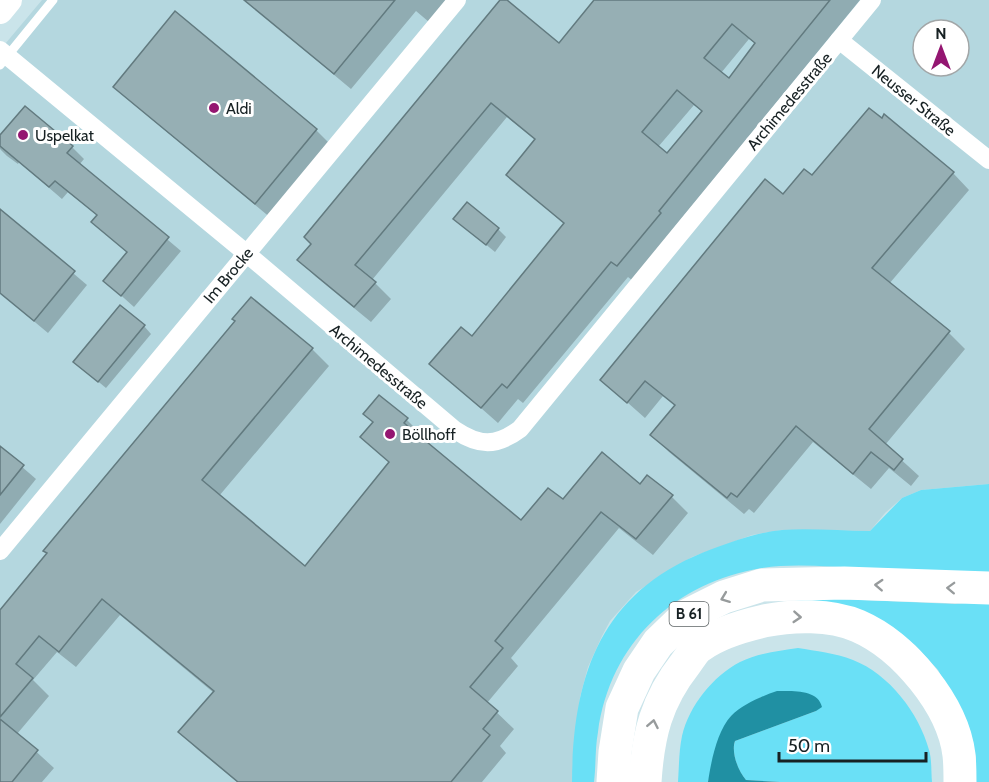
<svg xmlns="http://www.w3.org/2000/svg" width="989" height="782" viewBox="0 0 989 782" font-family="Cabin,sans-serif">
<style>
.built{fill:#b4d7df;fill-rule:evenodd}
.green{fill:#6ae0f6}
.water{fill:#2090a3}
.shadow{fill:#0003;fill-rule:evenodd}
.building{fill:#96afb4;stroke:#627a7f;stroke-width:1.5;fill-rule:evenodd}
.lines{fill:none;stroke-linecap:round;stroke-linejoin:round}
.lane{stroke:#fff;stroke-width:9}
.street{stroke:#fff;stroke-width:18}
.secondary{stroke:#fff;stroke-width:26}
.highway{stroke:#fff;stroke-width:33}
.oneway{stroke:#979b9c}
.poi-dot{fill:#941671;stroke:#fff;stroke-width:2}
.labels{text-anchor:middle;stroke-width:6;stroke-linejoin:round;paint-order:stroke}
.shield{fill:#fff;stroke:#5d6465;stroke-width:1.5}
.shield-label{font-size:15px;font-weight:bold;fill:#172123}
.street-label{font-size:16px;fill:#172123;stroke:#fff}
.poi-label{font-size:16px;fill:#172123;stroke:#fff;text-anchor:start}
</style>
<rect width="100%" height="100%" fill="#cae4ea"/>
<path class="built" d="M42,0H989V484L921,490L902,498L885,513L870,531L782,530L752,535L692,557L636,592L610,621L602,636L588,667L580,697L572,782H0V50ZM923,30H959V66H923Z"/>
<g class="green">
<path d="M989,484V572C946,573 904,571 862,568C829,567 795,563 762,568C675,582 610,643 598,732C595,748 596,766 594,782H572C573,672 602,590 712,549C734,541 758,532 782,530C811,528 841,531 870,531L902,498L921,490Z"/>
<polygon points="815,598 955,604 989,601 989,782 976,782 976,757 966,720 938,670 915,645 894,630 787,602"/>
<path d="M798,648C816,651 835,653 853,660C889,674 919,713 929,750C932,760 931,772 932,782H780L746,780C738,771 731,753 735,741L816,711L761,697L731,716L721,733L708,782H678C679,767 679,750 682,736C689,706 713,676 740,662C758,653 779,651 798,648Z"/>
</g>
<path class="water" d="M777,691C792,691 818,689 822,707L816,711L735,741C731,752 738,771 746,780L780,782H708C711,762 717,731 731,716C743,704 762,696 777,691Z"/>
<g class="shadow">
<polygon points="244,0 447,0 429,22 416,11 351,89"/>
<path d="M502,0H505L559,45L596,0H860L674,228L633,281L628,277L523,403L518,399L498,423L431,364L472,338L565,225L508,175L536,141L507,117L372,280L391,299L371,322L315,276L299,260ZM749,39L756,44L729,80L721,73ZM694,105L703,112L667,155L658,147Z"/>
<polygon points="176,14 316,130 332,146 272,219 131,102 115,87"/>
<polygon points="0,138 72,147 84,159 79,165 181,251 134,307 105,281 128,253 98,216 68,192 62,199 19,162 18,164 7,156 0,149"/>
<polygon points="953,173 969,190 889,284 948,332 965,349 885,445 919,476 911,486 889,468 871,489 813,442 754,513 749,509 744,514 669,452 652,435 676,407 663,396 645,418 602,380 784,197 812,177"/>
<polygon points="0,211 87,285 48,333 0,293"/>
<polygon points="455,219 498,229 506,237 495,252"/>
<polygon points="251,299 312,349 329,366 219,496 305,568 390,463 379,453 406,419 423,436 421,439 521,522 563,501 640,486 672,497 688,513 653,555 619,528 511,658 518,666 487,703 514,729 500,746 506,753 482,782 237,782 197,749 180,732 214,693 120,615 76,667 57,652 33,680 49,696 17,734 54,768 42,782 0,782 0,611 236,321"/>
<polygon points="144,326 151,334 106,388 83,369"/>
<polygon points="0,448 36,479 0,524"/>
</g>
<g class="building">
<polygon points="244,0 395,0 334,74"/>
<path d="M500,0H507L559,43L594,0H830L659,211L661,213L617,266L611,262L507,388L502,384L481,408L429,364L461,327L472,336L564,223L506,175L535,139L491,103L355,265L376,282L354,307L297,260L311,244L304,237ZM732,24L755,43L729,78L704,58ZM677,90L702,111L667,153L642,132Z"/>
<polygon points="175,11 317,129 255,204 113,87"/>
<polygon points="25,106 73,146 67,153 169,237 121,296 103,281 127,252 91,222 97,215 55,181 49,187 0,146 0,135"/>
<polygon points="869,108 882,118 884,114 954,172 872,268 950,331 869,429 903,459 894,470 871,452 853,474 796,426 737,497 731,493 727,498 650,435 675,405 645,381 627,403 600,380 765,179 783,194 804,169 812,175"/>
<polygon points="467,202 499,228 486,245 453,219"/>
<polygon points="0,209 75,271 34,321 0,293"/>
<polygon points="251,297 313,348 202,480 305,566 389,462 360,437 373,422 363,414 379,395 408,418 404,423 521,520 548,488 563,499 602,452 640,484 647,475 673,495 636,539 601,512 495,641 503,648 470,687 498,711 483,729 490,735 451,782 238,782 178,732 214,691 102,599 59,652 39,636 16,664 33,678 0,717 0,610 47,553 43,551 235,321 232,319"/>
<polygon points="120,305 145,325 98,382 73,362"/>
<polygon points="0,446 24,465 0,495"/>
<polygon points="0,719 38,750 12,782 0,782"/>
</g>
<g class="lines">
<polyline class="lane" points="0,65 53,0"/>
<g class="street">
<polyline points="839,40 989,160"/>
<path d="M0,50L246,253L455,430C479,446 496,447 520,429L872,0"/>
<polyline points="0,551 457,0"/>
</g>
<polyline class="secondary" points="0,11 9,0"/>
<g class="highway">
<polyline points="613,782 615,752 622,708 639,671 658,643 686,616 724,597 762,585 844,583 989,588"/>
<path d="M645,782C648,735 656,701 686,663C690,658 694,650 700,646C718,633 742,626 764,621C793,615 830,614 858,626C904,646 953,705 959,755C960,764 960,773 960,782"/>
</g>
</g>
<defs><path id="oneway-chevron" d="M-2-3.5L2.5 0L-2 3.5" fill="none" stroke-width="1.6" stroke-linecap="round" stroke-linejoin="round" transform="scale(1.5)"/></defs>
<g class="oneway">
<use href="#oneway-chevron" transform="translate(879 585) rotate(-177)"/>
<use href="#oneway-chevron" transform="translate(951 588) rotate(-178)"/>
<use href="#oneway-chevron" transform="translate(725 598) rotate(159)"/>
<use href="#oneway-chevron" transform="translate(797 617) rotate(4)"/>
<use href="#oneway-chevron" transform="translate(653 724) rotate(-79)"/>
</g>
<g class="poi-dot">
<circle cx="214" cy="108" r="6"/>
<circle cx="23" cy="135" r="6"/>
<circle cx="390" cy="434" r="6"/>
</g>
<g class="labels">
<rect class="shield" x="669.5" y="602" width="39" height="24" rx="4.5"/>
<g class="shield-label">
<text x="689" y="619">B 61</text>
</g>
<g class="street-label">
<text transform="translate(914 100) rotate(39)" y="6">Neusser Straße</text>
<text transform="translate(789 101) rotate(-50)" y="6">Archimedesstraße</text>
<text transform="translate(228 275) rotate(-50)" y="6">Im Brocke</text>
<text transform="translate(379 366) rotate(40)" y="6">Archimedesstraße</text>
</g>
<g class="poi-label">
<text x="226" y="114">Aldi</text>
<text x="35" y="141">Uspelkat</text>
<text x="402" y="440">Böllhoff</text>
</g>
</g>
<g transform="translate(941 48)"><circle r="28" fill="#ffffff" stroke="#a2a6a7" stroke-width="1.5"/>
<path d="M0-4.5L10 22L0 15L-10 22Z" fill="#941671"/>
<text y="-9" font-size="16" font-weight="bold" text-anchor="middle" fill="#172123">N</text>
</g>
<path d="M779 752v9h147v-9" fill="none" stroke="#172123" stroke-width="3"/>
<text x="788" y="752" font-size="18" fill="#172123" stroke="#ffffff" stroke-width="4.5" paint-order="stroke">50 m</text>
</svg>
